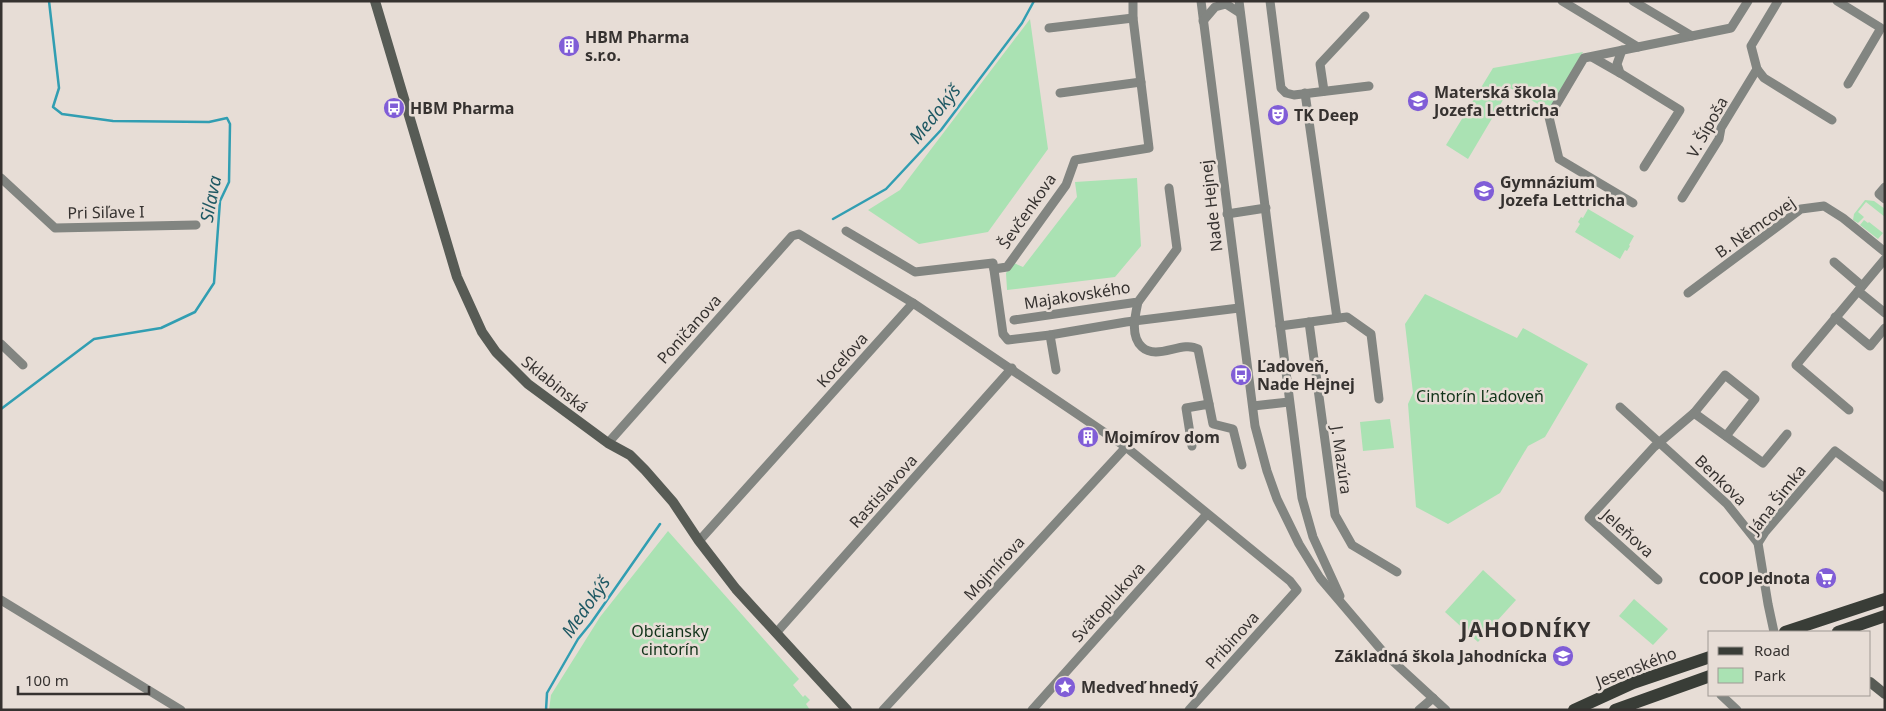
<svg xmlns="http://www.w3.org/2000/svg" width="1886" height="711" viewBox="0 0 1886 711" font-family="'Noto Sans',sans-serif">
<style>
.green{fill:#aae2b3}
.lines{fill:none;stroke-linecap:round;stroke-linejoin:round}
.stream{stroke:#319eb2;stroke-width:2.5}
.street{stroke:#828581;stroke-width:9}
.secondary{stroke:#575b55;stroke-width:10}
.primary{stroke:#393d37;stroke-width:12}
.labels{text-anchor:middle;stroke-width:5;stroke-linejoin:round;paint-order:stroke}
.poi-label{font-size:16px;font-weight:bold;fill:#363230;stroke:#e7ddd6;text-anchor:start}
.street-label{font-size:16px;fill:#363230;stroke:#e7ddd6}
.park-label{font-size:16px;fill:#113319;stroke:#e7ddd6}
.water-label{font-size:18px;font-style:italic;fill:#1e5863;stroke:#e7ddd6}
.district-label{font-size:21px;font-weight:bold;letter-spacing:1px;fill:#363230;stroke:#e7ddd6}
</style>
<rect width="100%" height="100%" fill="#e7ddd6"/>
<g class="green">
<polygon points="1030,19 1048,149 988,232 919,244 868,210 900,190"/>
<polygon points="1583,52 1550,111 1510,88 1468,159 1446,145 1493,68"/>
<polygon points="1137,178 1141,246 1115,277 1007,290 1006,273 1014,263 1023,267 1077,197 1075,182"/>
<polygon points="1865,200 1874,201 1885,209 1885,217 1866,202 1858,212 1864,217 1858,223 1853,220 1854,214"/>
<polygon points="1588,209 1634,236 1629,245 1630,246 1627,251 1625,250 1620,259 1575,232 1580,224 1578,222 1581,217 1583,218"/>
<polygon points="1864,220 1868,223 1869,222 1883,233 1878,239 1860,225"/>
<polygon points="1425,294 1517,338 1523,328 1588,364 1545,437 1528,446 1500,493 1448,524 1416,507 1408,404 1413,393 1405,324"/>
<polygon points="1390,419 1394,448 1363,451 1360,422"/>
<polygon points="668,531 799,679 793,685 803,697 805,695 810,700 806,704 810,710 549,710 551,695 600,617"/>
<polygon points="1483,570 1516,600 1478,642 1445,612"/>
<polygon points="1634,599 1668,629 1653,645 1619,616"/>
</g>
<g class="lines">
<g class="stream">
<polyline points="833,219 886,189 941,130 1022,23 1034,1"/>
<polyline points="1,409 94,339 161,328 195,312 214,283 220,201 229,182 230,124 227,118 209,122 113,121 62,114 53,107 59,88 49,1"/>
<polyline points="546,710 547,693 578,639 591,623 660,524"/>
</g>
<g class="street">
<polyline points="1201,1 1255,426 1267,471 1277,499 1299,544 1320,578 1384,653 1446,710"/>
<polyline points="1239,1 1302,498 1313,537 1340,596"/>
<polyline points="1270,1 1281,88 1286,93 1294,95 1369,86"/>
<polyline points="1562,1 1638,47 1731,28 1748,1"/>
<polyline points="1633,1 1692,36"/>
<polyline points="1837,1 1881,28 1848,84"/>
<polyline points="1203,21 1215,7 1226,4 1240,13"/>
<polyline points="1049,28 1133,18"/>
<polyline points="1622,50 1617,64 1620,73 1680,110 1644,167"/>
<polyline points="1592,57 1620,73"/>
<polyline points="1757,69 1764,78 1832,120"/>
<polyline points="1324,91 1320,64 1365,16"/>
<polyline points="1060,93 1141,82"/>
<polyline points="1305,93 1337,318"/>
<polyline points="1,178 55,228 196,225"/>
<polyline points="1885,187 1879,194 1885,199"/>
<polyline points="1682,198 1719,139 1721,128 1757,69 1751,46 1778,1"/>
<polyline points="1633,203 1559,159 1549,117 1584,58 1638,47"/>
<polyline points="1227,214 1266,208"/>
<polyline points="846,231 915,272 993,263 1003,334 1008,340 1050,335 1126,322 1239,308"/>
<polyline points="1834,262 1862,286"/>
<polyline points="994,269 1007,267 1066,185 1075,160 1149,148 1133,18 1133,1"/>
<polyline points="1858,291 1885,313"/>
<polyline points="1688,293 1801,209 1824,206 1843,218 1885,252"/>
<path d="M1138,302C1135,316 1130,336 1142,347C1157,361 1182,340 1198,349L1209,404"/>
<polyline points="913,303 1126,447 1290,581 1297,590 1189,710"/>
<polyline points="1835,317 1870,346 1885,328"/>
<polyline points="1014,320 1138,302 1177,249 1169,188"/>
<polyline points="1309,322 1335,515 1352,545 1397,572"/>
<polyline points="1280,326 1347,317 1371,334 1379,399"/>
<polyline points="1050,335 1056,370"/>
<polyline points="1,344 23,365"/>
<polyline points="1253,406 1289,402"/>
<polyline points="1620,407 1727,504 1758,543"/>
<polyline points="1849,410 1796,365 1885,259"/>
<polyline points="1694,413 1763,463 1787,434"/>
<polyline points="608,443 792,236 799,234 913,303 699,541"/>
<polyline points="1192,446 1186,408 1209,404 1213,424 1233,429 1242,465"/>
<polyline points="1658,580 1589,518 1654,447 1694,413 1725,375 1755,399 1726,436"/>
<polyline points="1,600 181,710"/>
<polyline points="1774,632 1768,604 1758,543 1765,532 1835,451 1885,488"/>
<polyline points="776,633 1012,368"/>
<polyline points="1721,695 1737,710"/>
<polyline points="883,710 1126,447"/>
<polyline points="1032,710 1207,514"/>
<polyline points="1419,710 1433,698"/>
</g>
<g class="secondary">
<polyline points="375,1 457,277 482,332 496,352 528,384 608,443 630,455 645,470 673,502 699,541 736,589 847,710"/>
<polyline points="1870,682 1885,694"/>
</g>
<g class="primary">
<polyline points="1785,632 1885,599"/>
<polyline points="1838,632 1885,616"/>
<polyline points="1574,710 1633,683 1710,657"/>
<polyline points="1615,710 1710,676"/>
</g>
</g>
<defs>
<g id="building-disc" transform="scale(1.125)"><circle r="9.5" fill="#805dd7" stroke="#e7ddd6"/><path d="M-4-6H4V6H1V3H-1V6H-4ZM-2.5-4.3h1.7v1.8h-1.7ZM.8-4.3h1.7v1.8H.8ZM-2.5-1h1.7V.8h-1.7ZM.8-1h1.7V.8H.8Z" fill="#fff"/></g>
<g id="school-disc" transform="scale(1.125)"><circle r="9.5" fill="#805dd7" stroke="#e7ddd6"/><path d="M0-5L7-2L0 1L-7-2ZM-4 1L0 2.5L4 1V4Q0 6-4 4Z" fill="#fff"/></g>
<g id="bus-disc" transform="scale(1.125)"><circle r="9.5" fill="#805dd7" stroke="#e7ddd6"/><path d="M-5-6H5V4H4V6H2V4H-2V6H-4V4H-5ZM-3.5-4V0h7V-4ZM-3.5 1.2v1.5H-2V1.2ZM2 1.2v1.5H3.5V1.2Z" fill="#fff"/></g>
<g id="theatre-disc" transform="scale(1.125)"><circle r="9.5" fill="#805dd7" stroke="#e7ddd6"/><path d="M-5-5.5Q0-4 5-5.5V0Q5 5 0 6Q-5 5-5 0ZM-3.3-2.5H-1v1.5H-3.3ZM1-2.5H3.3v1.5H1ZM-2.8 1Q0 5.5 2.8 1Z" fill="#fff"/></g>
<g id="supermarket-disc" transform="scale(1.125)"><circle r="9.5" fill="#805dd7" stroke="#e7ddd6"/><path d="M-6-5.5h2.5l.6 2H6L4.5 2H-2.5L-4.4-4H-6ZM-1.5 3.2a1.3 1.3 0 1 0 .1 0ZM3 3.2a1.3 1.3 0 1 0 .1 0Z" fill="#fff"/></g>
<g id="sight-disc" transform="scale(1.125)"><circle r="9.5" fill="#805dd7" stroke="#e7ddd6"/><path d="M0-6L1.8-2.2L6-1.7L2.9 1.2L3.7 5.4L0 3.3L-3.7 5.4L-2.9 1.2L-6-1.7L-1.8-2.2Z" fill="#fff"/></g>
</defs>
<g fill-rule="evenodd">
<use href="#building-disc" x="569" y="46"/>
<use href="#school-disc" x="1418" y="101"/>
<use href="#bus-disc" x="394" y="108"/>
<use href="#theatre-disc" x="1278" y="115"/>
<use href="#school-disc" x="1484" y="191"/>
<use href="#bus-disc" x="1241" y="375"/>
<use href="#building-disc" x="1088" y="437"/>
<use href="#supermarket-disc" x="1826" y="578"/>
<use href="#school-disc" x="1563" y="656"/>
<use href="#sight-disc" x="1065" y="687"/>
</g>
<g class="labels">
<g class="poi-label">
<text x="585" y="43">HBM Pharma<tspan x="585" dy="18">s.r.o.</tspan></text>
<text x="1434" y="98">Materská škola<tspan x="1434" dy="18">Jozefa Lettricha</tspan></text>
<text x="410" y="114">HBM Pharma</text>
<text x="1294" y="121">TK Deep</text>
<text x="1500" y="188">Gymnázium<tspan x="1500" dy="18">Jozefa Lettricha</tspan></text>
<text x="1257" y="372">Ľadoveň,<tspan x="1257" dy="18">Nade Hejnej</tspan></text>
<text x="1104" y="443">Mojmírov dom</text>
<text x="1810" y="584" text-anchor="end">COOP Jednota</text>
<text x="1547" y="662" text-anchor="end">Základná škola Jahodnícka</text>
<text x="1081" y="693">Medveď hnedý</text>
</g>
<g class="street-label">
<text transform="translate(1707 127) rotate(-61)" y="6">V. Šípoša</text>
<text transform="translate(1211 206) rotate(-97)" y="6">Nade Hejnej</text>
<text transform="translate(1027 211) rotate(-55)" y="6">Ševčenkova</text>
<text transform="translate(106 212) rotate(-1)" y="6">Pri Siľave I</text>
<text transform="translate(1755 227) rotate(-35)" y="6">B. Němcovej</text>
<text transform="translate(1077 295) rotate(-9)" y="6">Majakovského</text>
<text transform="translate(689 329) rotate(-48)" y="6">Poničanova</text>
<text transform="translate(842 360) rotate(-48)" y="6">Koceľova</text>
<text transform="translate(555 384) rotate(39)" y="6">Sklabinská</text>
<text transform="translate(1342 460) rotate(82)" y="6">J. Mazúra</text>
<text transform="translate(1721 480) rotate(44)" y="6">Benkova</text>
<text transform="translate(883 491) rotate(-48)" y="6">Rastislavova</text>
<text transform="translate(1777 499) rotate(-52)" y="6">Jána Šimka</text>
<text transform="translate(1628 533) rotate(42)" y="6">Jeleňova</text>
<text transform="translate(994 568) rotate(-47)" y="6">Mojmírova</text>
<text transform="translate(1108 602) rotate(-48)" y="6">Svätoplukova</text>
<text transform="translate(1232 640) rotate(-48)" y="6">Pribinova</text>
<text transform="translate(1636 667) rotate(-21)" y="6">Jesenského</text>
</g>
<g class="park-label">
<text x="1480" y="402">Cintorín Ľadoveň</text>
<text x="670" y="637">Občiansky<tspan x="670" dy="18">cintorín</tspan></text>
</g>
<g class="water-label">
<text transform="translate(935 114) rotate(-51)" y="6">Medokýš</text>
<text transform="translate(211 199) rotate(-79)" y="6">Silava</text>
<text transform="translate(586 607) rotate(-55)" y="6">Medokýš</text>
</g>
<g class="district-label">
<text x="1526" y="637">JAHODNÍKY</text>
</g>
</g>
<rect width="1886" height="711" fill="none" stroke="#363230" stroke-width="5"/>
<rect x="1708" y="631" width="162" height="65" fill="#e7ddd6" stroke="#a09994"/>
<rect x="1718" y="647" width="25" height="8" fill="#393d37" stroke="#a09994"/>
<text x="1754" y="656" font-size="15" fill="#363230">Road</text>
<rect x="1718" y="668" width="25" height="15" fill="#aae2b3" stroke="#a09994"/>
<text x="1754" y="681" font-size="15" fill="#363230">Park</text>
<path d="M18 686v8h131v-8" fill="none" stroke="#363230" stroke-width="2.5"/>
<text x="25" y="686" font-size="15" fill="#363230" stroke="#e7ddd6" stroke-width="4" paint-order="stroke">100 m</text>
</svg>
